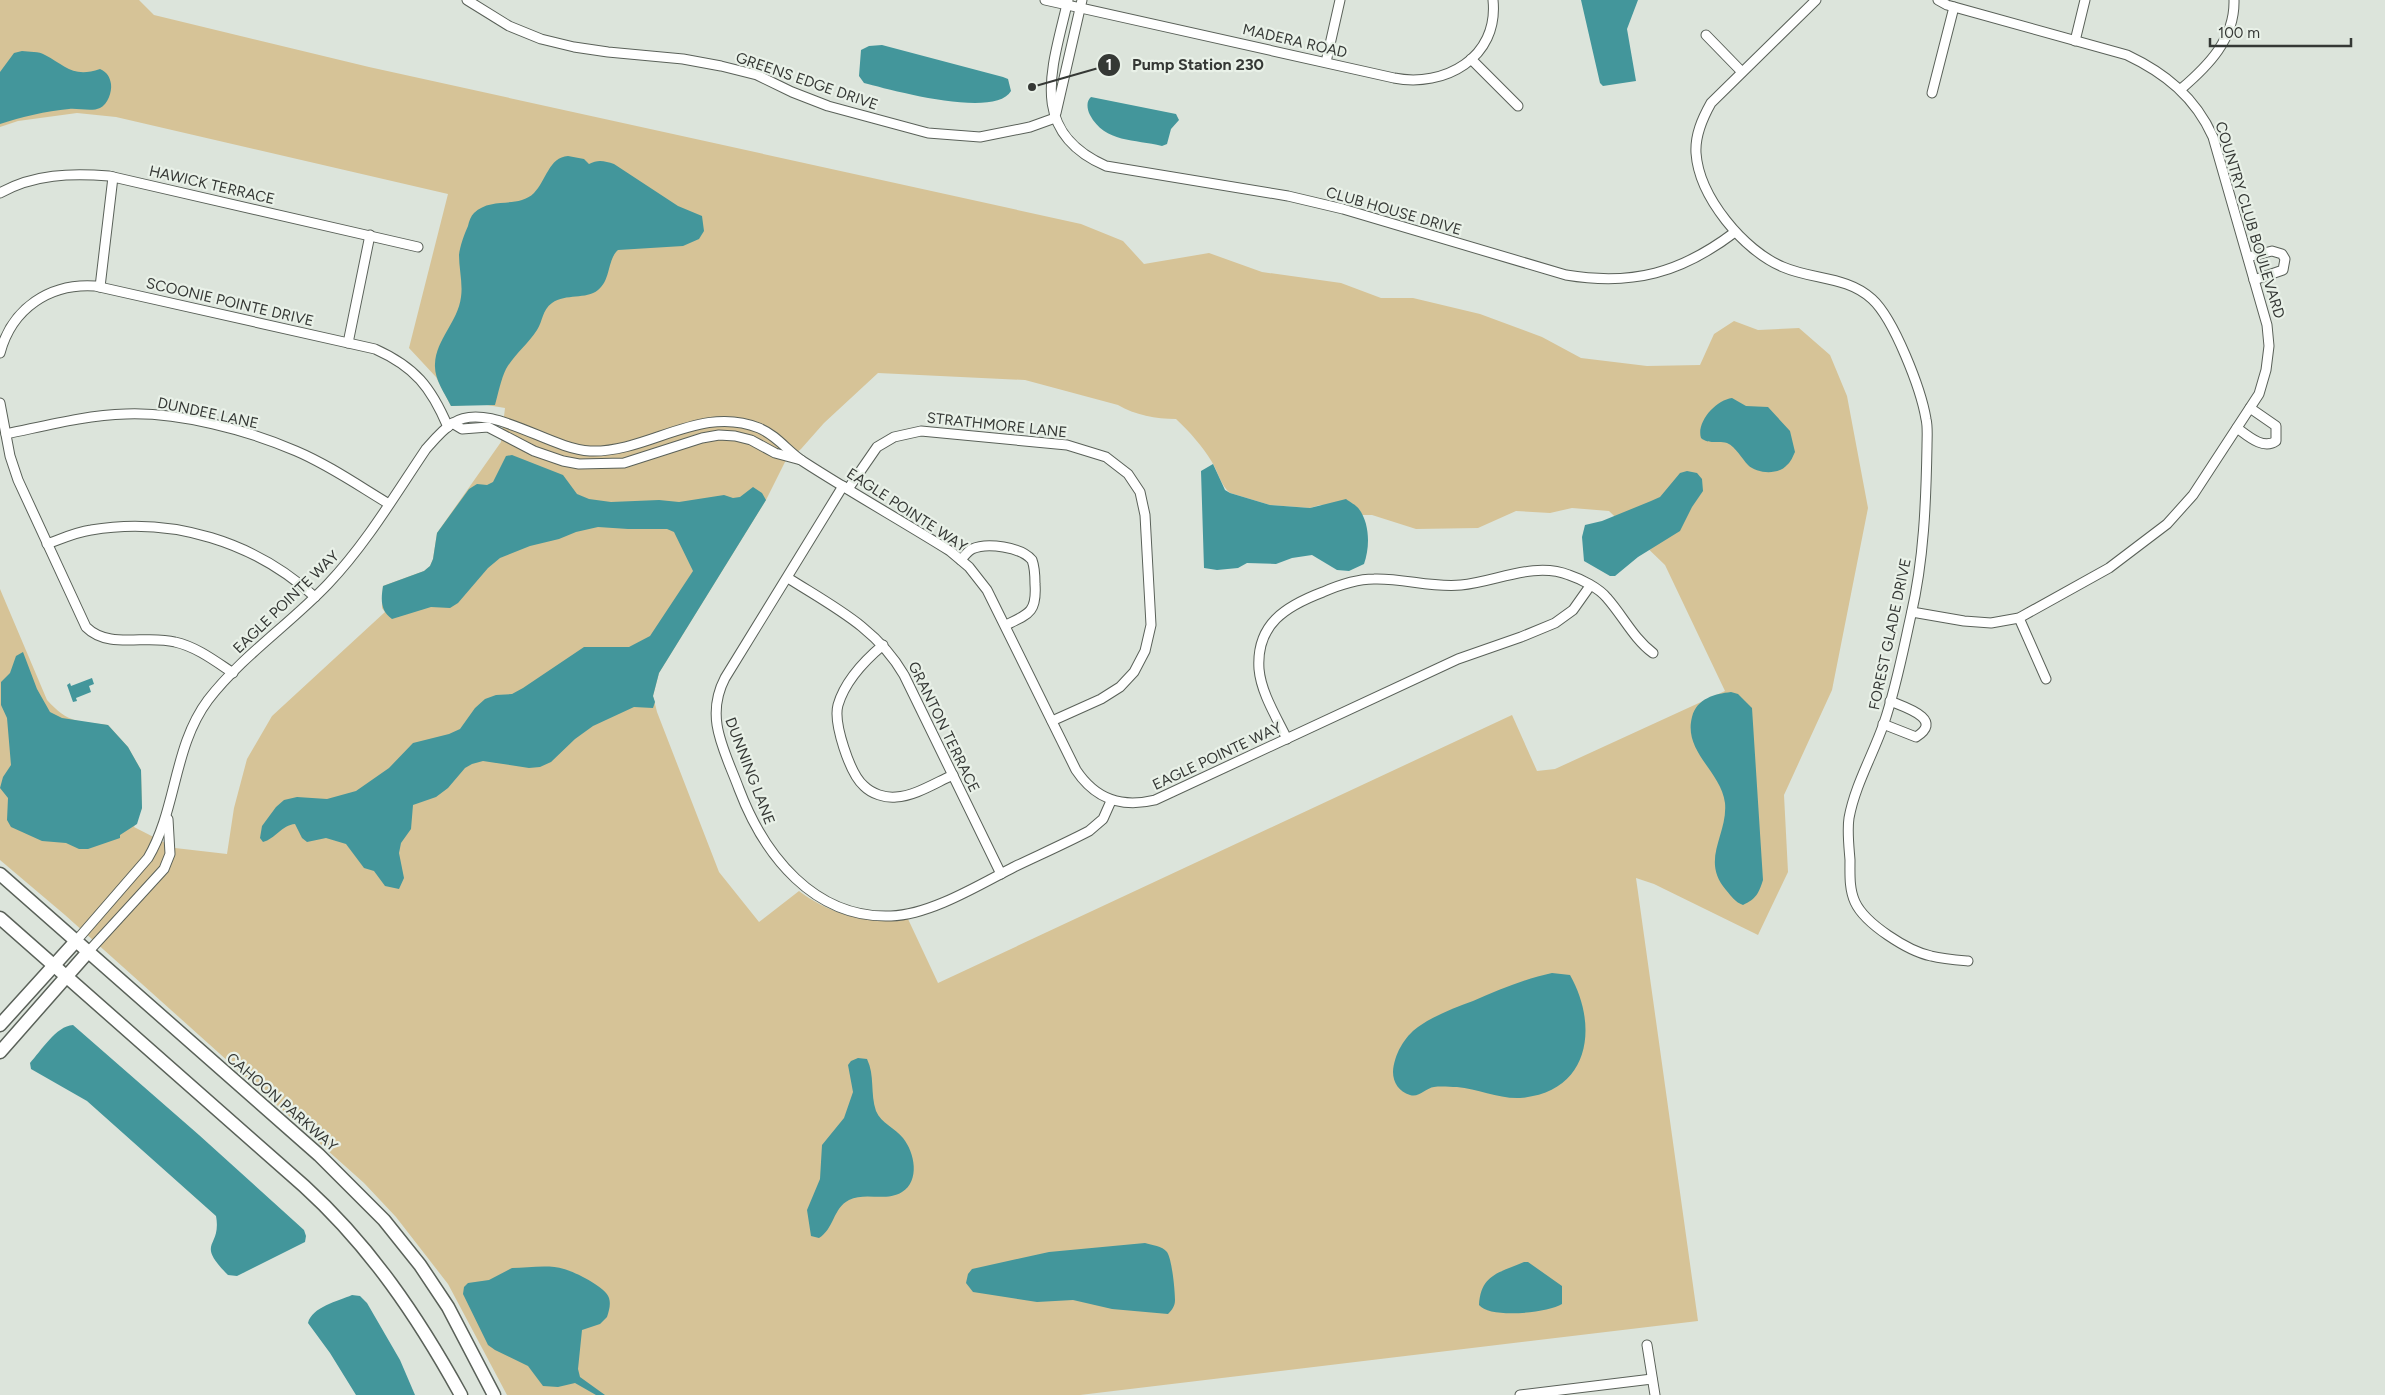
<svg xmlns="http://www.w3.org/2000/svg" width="2385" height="1395" viewBox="0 0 2385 1395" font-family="Figtree,sans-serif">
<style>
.green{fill:#d6c397;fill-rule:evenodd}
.water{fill:#43969b}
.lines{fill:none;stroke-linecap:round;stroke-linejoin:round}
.street-casing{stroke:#5a6159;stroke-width:11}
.secondary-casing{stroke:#5a6159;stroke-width:15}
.street{stroke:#fff;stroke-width:9}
.secondary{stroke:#fff;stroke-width:12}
.labels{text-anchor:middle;stroke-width:4.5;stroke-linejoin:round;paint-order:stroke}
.street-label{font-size:15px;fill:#353835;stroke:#e9f1e8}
.leader{fill:none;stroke:#353835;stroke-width:2}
.callout-dot{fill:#353835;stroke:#e9f1e8;stroke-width:2}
.mark-label{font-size:15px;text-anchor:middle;font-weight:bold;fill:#fff}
.callout-label{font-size:16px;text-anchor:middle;font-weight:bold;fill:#353835;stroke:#e9f1e8;stroke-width:4.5;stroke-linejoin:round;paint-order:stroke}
</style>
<rect width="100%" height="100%" fill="#dce4db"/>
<path class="green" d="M0,0H139L154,15L369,67L1081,224L1123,241L1144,264L1209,253L1262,272L1341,283L1381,298H1413L1480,314L1542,337L1581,358L1647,366L1700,365L1714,334L1734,321L1758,330L1799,328L1830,355L1847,396L1868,508L1832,690L1784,795L1788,872L1758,935L1654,884L1636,878L1698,1321L1080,1395H507L448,1284L396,1217L364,1183L65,915L0,860V589L47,700C69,724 78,721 108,725L128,747L141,770L142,808L134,827L175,848L227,854L234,808L247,759L272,716L385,612L382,608L383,586L424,571L430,566L433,559L437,533L501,442L505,408L481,404L451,406L436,377L409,348L448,194L116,117L77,113L18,121L0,127ZM878,373L1025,380L1118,405C1135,415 1156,419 1176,419C1190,432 1202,446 1212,462C1218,472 1221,486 1230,493L1270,505L1310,508L1320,505L1359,509L1362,515H1372L1416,529L1478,528L1516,511L1550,513L1572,508L1609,511L1665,565L1725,691L1555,769L1537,771L1512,715L938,983L908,919C868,923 832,916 799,891L759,922L719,872L657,712L653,696L659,673L766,500L785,462L801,449L824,423Z"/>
<g class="water">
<polygon points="1581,0 1638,0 1627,29 1636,81 1603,86 1600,83"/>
<path d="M882,45L1003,77L1008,79L1011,91C995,119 891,90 864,83L859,76L861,50L869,46Z"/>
<path d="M22,51C29,52 39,51 45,55C66,66 73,78 100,69C107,72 110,77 111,84C112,92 108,104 100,108C92,112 78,108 69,109C46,111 21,117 0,124V72L14,53Z"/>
<path d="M1091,97L1176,114L1179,120L1171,129L1167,144L1162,146C1135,139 1105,143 1090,115C1087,109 1086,101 1091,97Z"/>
<path d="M568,156L584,159L589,164C598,159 605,161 614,164L678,206L702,216L704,231L699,239L683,246L618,250C607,260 611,280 598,290C586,300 566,293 552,303C542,310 543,321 537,330C528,344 514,355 506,369C501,379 498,394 495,405L451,406C444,392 434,379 435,364C436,339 458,322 461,297C463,284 459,269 459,255C460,246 464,235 468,226C469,221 471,216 474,213C491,196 518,209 534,193C546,181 549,157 568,156Z"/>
<path d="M1732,398L1746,406L1768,407L1790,431L1795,452C1793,456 1791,462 1787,465C1779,475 1757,474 1748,465C1742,459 1736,447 1727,443C1718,440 1709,445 1701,438C1696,422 1716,400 1732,398Z"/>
<path d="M512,455L563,475L577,494L589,499L611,502L659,500L679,502L724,495L733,498L740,497L753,487L762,493L766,500L659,673L653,696L655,702L653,708L634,707L593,726L575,739L551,762L540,767L529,768L483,761L472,764L465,768L448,788L436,797L413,805L411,829L401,843L399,853L404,878L399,889L385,886L374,871L364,868L346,844L326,838L307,842L302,838L295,824C282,825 275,839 263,842L260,838L262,826L276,807L284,800L297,797L327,799L356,791L389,768L413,743L449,734L460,729L475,708L485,699L496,695L512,694L523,688L584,647H629L650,636L693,571L674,532L667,529H628L598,527L576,532L559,539L530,546L500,558L488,568L458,603L450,608L431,607L392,619C380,611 381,599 383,586L424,571L430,566L433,559L437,533L469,489L477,484L487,485L493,482L506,456Z"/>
<path d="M1213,464L1225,490L1230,493L1270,505L1310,508L1346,499C1350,502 1356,505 1359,509C1370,524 1370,547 1364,564L1349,571L1337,570L1312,555L1292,558L1276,564L1247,563L1238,568L1217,570L1204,568L1201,471Z"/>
<polygon points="1687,471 1697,473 1702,479 1703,491 1692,507 1680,531 1638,557 1615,576 1610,576 1584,561 1582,537 1585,525 1602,521 1651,501 1660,497 1680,473"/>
<polygon points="23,652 37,689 50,712 62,718 108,725 128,747 141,770 142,808 137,824 120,835 120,838 88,849 79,849 66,843 42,841 11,827 7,820 8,798 0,788 3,777 11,765 7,718 1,705 1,682 10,673 16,656"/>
<polygon points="92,678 94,684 89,686 91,692 76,698 77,701 73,702 67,685 70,683 71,686"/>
<path d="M1731,692L1738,694L1752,708L1763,880C1759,893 1756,899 1743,905C1735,902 1732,897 1726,890C1700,860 1728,835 1725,803C1721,771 1683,752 1692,717C1697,698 1715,694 1731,692Z"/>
<path d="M1552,973L1570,975C1599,1026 1590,1093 1520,1098C1499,1099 1478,1089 1457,1087C1450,1087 1441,1086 1434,1087C1426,1088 1419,1098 1410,1095C1399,1092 1393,1082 1393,1072C1394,1055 1404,1037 1418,1027C1435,1015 1454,1008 1473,1001C1499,990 1524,979 1552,973Z"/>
<path d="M73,1025L199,1135L304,1230L306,1236L305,1242L237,1276L228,1275C194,1241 222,1249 216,1216L87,1101L31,1069L30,1063C41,1051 56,1026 73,1025Z"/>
<path d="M858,1058L867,1059C875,1075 870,1094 876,1111C881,1123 895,1128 903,1138C915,1153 920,1181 902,1192C886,1202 865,1192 849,1200C833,1208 834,1229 819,1238L811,1236L807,1210L820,1179L822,1145L844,1118L853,1092L848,1065L851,1061Z"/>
<path d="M1145,1243C1152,1245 1162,1246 1167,1252C1172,1259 1175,1291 1175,1300C1175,1306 1172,1310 1168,1314L1112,1309L1073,1300L1037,1302L973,1292L966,1283L968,1274L972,1269L1049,1252Z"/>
<path d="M1524,1262H1528L1562,1286V1304C1547,1313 1490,1319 1479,1305C1481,1274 1499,1273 1524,1262Z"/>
<path d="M512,1268C528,1268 548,1264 564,1269C575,1272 606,1287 609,1298C611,1304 609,1311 607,1317L600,1324L582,1330L578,1369L580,1377L605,1395H596L575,1383L558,1387L543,1386L528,1366L495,1350L488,1345L463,1294L464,1287L468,1283L489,1280Z"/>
<path d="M352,1295L360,1296L367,1303L400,1360L415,1395H356L330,1353L308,1323C312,1307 338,1301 352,1295Z"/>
</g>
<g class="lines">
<g class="street-casing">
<g id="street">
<polyline points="467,0 509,26 541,39 574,47 608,52 683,59 721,66 757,75 792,92 828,106 928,133 980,137 1030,127 1055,118"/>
<path d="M1045,0L1394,78C1444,88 1499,58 1493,0"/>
<path d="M1068,0C1053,66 1026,131 1106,166L1288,196L1343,209L1566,275C1633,286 1681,273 1735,232"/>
<path d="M1816,0L1711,103C1702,119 1695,135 1696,153C1699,197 1744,251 1783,267C1813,280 1847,276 1872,299C1894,319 1921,389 1926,419C1928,427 1927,437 1927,446C1926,502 1924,559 1911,615C1903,651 1896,688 1884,723C1873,755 1855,785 1849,818C1847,831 1849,847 1850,860C1850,874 1849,889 1855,902C1865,924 1908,951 1931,956C1943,959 1956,960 1968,961"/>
<polyline points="1706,35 1742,72"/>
<polyline points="2075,41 2085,0"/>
<polyline points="1471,59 1518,106"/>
<polyline points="1326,62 1340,0"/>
<path d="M2181,89C2208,66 2235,39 2234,0"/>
<polyline points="1932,93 1954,7"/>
<polyline points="1056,113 1082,0"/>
<path d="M0,193C34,174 71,173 109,176L418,247"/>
<polyline points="2248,257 2272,251 2282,254 2285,259 2283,270 2254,280"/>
<polyline points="100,287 113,177"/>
<polyline points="348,343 370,235"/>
<path d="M0,353C12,308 50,283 95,286L375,349C415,367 431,387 448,427"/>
<path d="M0,403L10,456L18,480L86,627C109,650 146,634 175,642C197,647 215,661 233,673"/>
<polyline points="452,423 462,429 488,427 534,451 563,461 579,464 624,463 702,438 719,435 735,436 751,440 775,453 801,460"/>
<path d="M2237,428C2248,436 2263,450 2276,441V426L2250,408"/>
<path d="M6,434C45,426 86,415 126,414C179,412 248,430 296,451C329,465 359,486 389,504"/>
<path d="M843,486L725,678C704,718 725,751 739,789C764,855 814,919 891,916C930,915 979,885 1014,867C1039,855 1064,844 1089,831L1103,819L1111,801"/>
<polyline points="848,489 877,447 894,437 921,431 1067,445 1106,457 1128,474 1140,492 1145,515 1151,625 1145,651 1134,672 1120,687 1101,699 1052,721"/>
<path d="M47,544C61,539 76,532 91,530C172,516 255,542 315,597"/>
<path d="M961,560C964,556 968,551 972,549C987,542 1021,547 1032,560C1035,568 1035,576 1035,584C1037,612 1029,614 1006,625"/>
<path d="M788,578C832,606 877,628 904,675L1001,874"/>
<path d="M1912,612L1964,621L1991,623L2019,618L2109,568L2167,524L2193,495L2259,394L2266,370L2269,346L2267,325L2213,137C2195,97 2165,73 2127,55L1947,5L1938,0"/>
<polyline points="2019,618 2046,679"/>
<path d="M883,645C864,661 845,681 838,705C833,723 850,774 864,786C872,794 885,798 896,797C915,796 935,783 953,775"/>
<path d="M1883,724L1916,737C1945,719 1904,707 1890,701"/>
<path d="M1287,739C1277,718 1261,693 1259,669C1256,624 1286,606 1323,592C1339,585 1356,579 1374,579C1403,578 1432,588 1461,585C1496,582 1534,561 1569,575C1581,579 1599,588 1607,598C1623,616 1634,639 1653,653"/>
<path d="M76,941L148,858C177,809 173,747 208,700C242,656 290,624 328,584C366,544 395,495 426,449C434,440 443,429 453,423C488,400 549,449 590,451C649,453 700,404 759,428C778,436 788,452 804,462C852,493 902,521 950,551L969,567L987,590L1076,770C1096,800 1122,808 1155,800L1458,659L1521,637L1555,623L1573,610L1590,586"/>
<polyline points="88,952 164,869 170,854 168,819"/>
<polyline points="1647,1345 1655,1395"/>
<polyline points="1520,1395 1652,1379"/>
</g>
</g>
<g class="secondary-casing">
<g id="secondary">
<polyline points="0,874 319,1155 384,1220 420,1265 448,1307 494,1395"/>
<path d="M0,918L304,1186C370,1246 418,1317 461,1395"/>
<polyline points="0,1025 76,941"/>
<polyline points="0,1052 88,952"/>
</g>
</g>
<use href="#street" class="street"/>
<use href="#secondary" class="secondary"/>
</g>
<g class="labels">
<g class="street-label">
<text transform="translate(1295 41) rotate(13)" y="5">MADERA ROAD</text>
<text transform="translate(807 81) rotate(19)" y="5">GREENS EDGE DRIVE</text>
<text transform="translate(212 185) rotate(13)" y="5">HAWICK TERRACE</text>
<text transform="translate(1394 211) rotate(16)" y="5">CLUB HOUSE DRIVE</text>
<text transform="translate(2250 220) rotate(73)" y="5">COUNTRY CLUB BOULEVARD</text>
<text transform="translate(230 302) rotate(13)" y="5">SCOONIE POINTE DRIVE</text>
<text transform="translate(208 413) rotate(12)" y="5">DUNDEE LANE</text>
<text transform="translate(997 425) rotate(6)" y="5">STRATHMORE LANE</text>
<text transform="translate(907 510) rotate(33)" y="5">EAGLE POINTE WAY</text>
<text transform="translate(286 602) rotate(-44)" y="5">EAGLE POINTE WAY</text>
<text transform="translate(1890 634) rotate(-78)" y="5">FOREST GLADE DRIVE</text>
<text transform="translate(944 727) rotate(64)" y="5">GRANTON TERRACE</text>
<text transform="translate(1217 756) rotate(-25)" y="5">EAGLE POINTE WAY</text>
<text transform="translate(750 771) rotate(69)" y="5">DUNNING LANE</text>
<text transform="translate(282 1102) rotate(41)" y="5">CAHOON PARKWAY</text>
</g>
</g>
<path class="leader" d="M1032 87L1109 65"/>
<g class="callout-dot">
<circle cx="1032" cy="87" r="5"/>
<circle cx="1109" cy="65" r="12"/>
</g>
<g class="mark-label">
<text x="1109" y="70">1</text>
</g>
<g class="callout-label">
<text x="1198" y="70">Pump Station 230</text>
</g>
<path d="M2210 38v8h141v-8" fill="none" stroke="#353835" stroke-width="2.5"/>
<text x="2218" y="38" font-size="15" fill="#353835" stroke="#e9f1e8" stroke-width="4" paint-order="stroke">100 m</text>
</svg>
